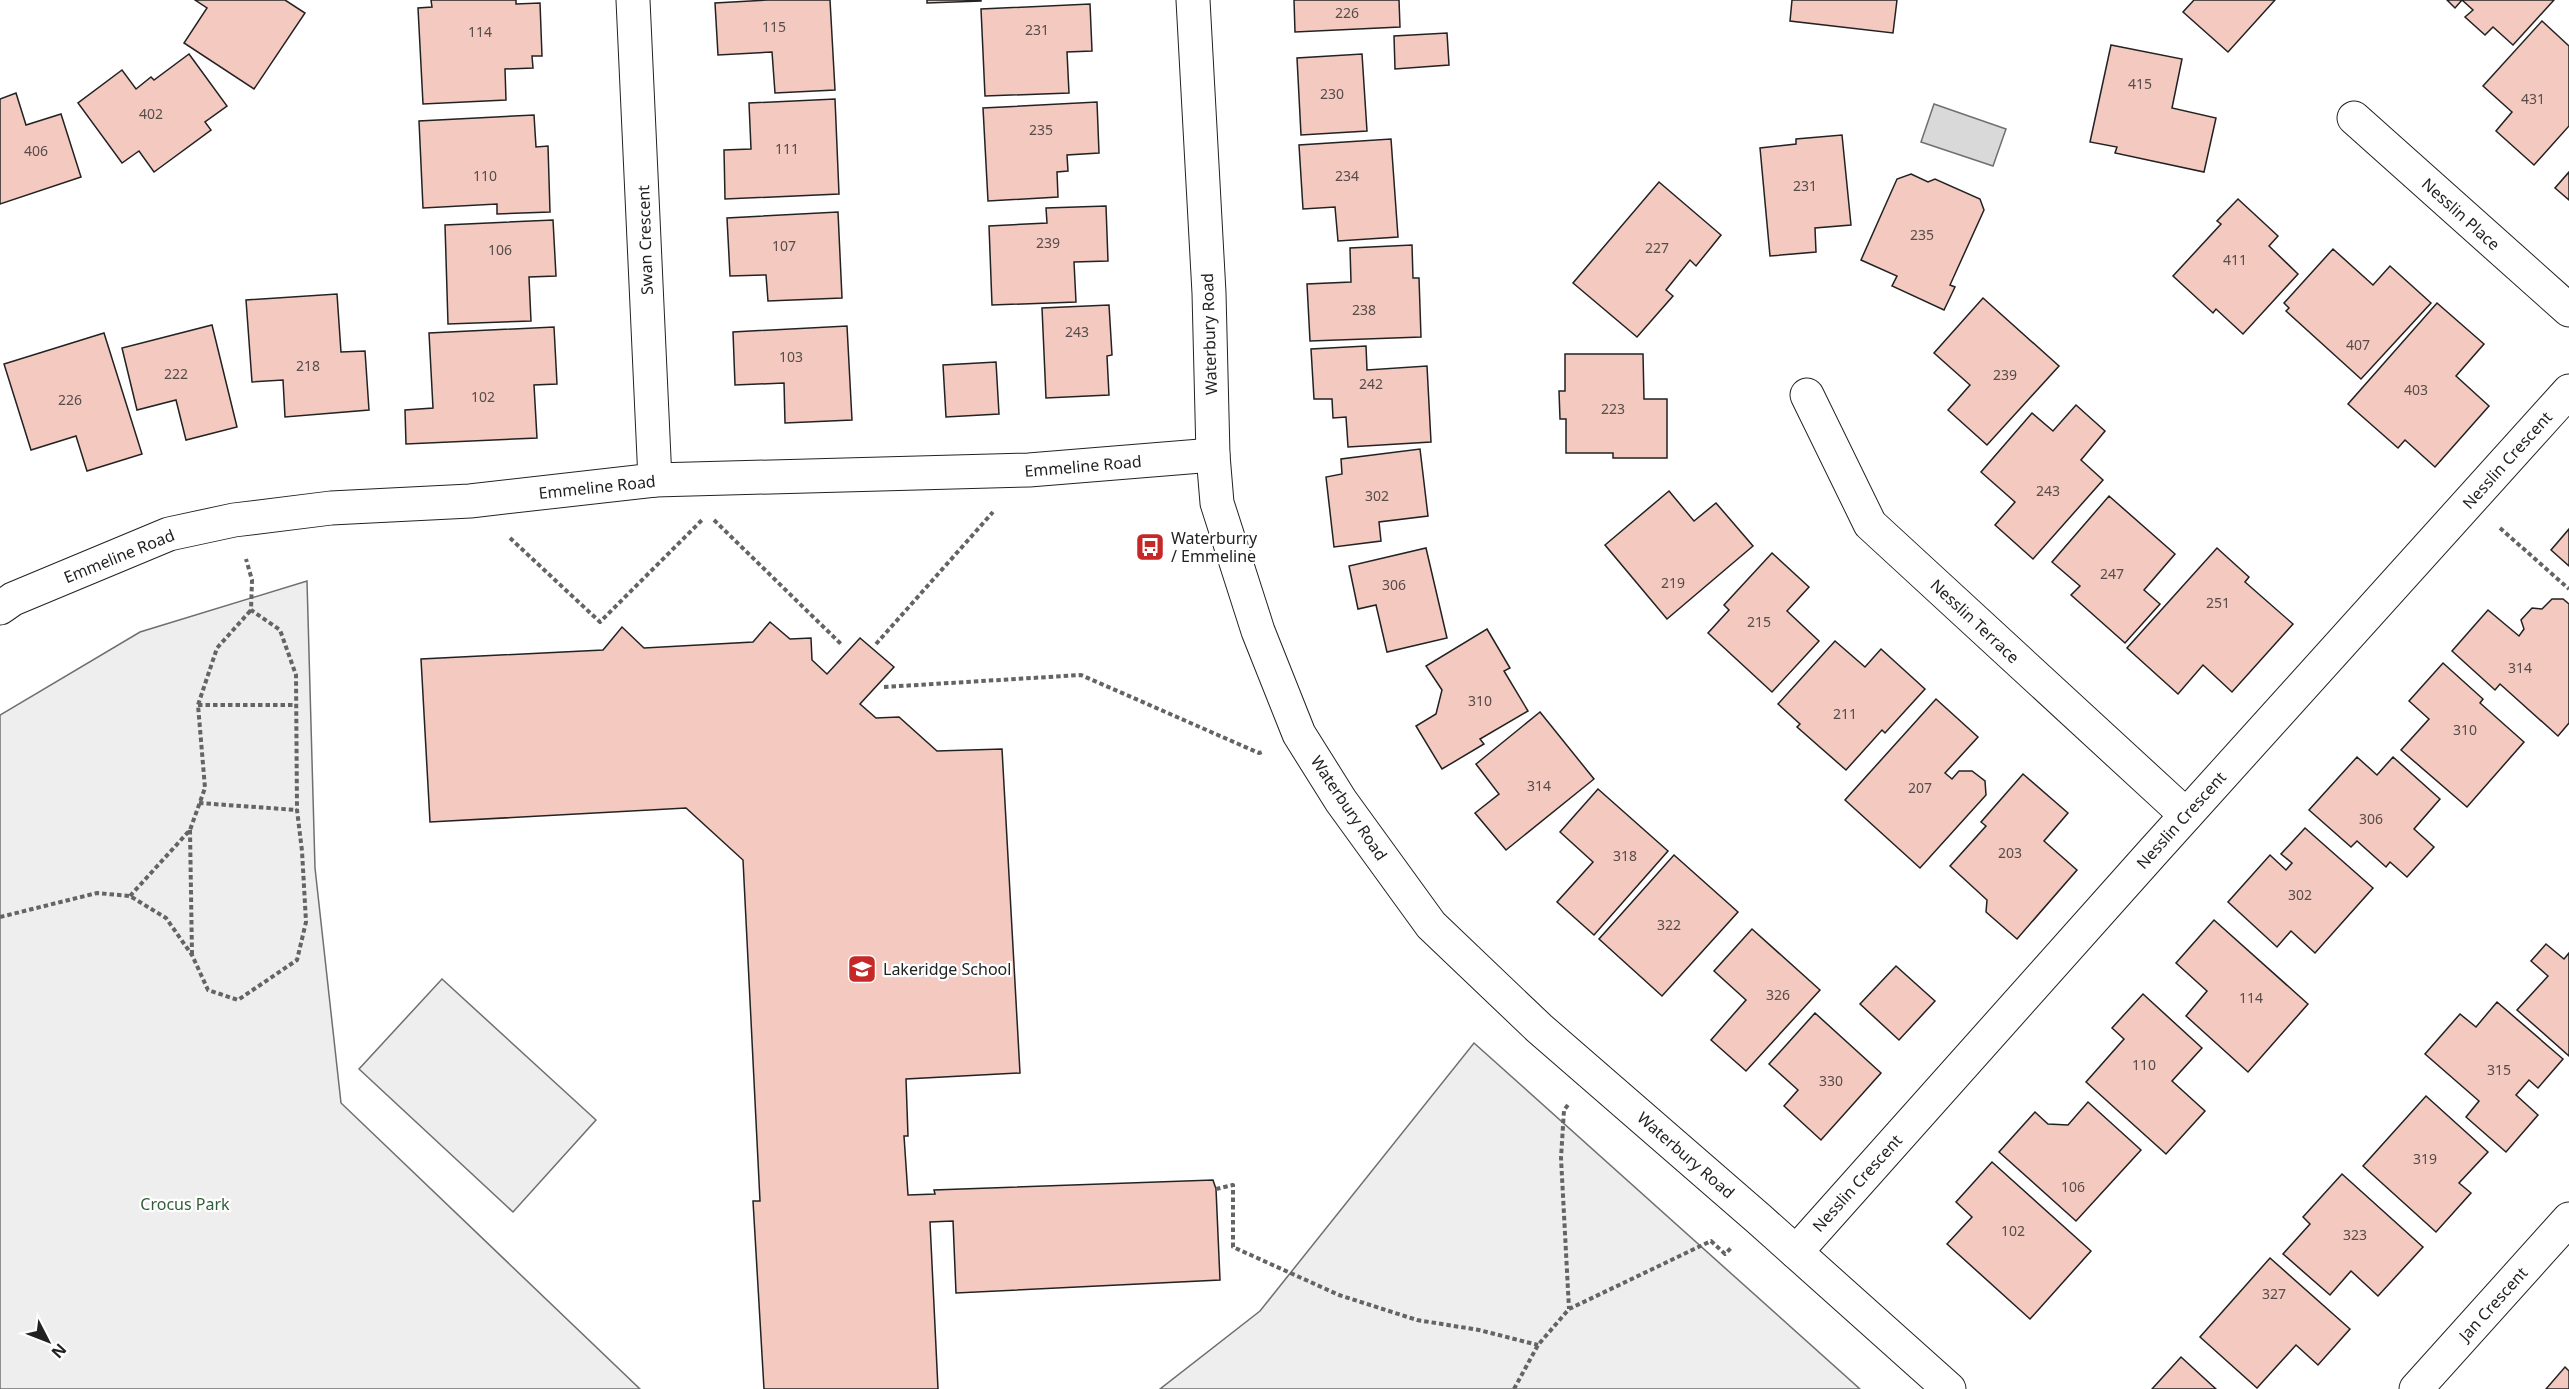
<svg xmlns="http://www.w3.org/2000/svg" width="2569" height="1389" viewBox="0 0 2569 1389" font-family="'Noto Sans',sans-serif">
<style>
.green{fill:#eee;stroke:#6f6f6f;stroke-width:1.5}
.water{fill:#d9d9d9;stroke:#6f6f6f;stroke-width:1.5}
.building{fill:#f3c9c0;stroke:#222;stroke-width:1.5}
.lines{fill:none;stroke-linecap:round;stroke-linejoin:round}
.minor-casing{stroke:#222;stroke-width:35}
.path{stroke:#646464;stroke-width:4;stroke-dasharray:4.5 3;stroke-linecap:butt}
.minor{stroke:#fff;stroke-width:33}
.labels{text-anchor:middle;stroke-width:4.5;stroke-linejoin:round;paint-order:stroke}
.number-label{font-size:14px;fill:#564c4a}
.street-label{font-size:16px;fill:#222;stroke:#fff}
.poi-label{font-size:16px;fill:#222;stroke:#fff;text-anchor:start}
.park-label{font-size:16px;fill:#2f5e38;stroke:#fff}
</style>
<rect width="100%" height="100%" fill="#fff"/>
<g class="green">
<polygon points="307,581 315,868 341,1103 640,1389 0,1389 0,715 140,632"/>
<polygon points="442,979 596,1120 513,1212 359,1069"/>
<polygon points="1474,1043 1860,1389 1160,1389 1260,1311"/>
</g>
<polygon class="water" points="1934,104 2006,129 1993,166 1921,142"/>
<g class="building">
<polygon points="195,0 285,0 305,13 254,89 184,43 207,8"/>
<polygon points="431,0 516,0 516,4 540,3 542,56 532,56 533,68 505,69 506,100 423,104 418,8 432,7"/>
<polygon points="768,0 830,0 835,90 775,93 772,52 718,55 715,3"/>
<polygon points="927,0 981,0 981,1 927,3"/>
<polygon points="1294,0 1399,0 1400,27 1295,32"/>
<polygon points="1792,0 1897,0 1893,33 1790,21"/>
<polygon points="2194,0 2275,0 2228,52 2183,12"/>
<polygon points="2447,0 2554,0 2513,45 2493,27 2485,35 2465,17 2473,10 2462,0 2455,8"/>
<polygon points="1090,4 1092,51 1067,52 1069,93 985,96 981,9"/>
<polygon points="2542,21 2569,46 2569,126 2534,165 2496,131 2512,112 2483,86"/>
<polygon points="1447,33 1449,65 1395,69 1394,36"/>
<polygon points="2111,45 2182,59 2172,108 2216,118 2204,172 2115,153 2117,147 2090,142"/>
<polygon points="189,54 227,106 205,122 211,130 154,172 139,151 122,163 78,103 122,70 136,89 151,77 154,80"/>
<polygon points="1362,54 1367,131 1301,135 1297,58"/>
<polygon points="16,93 26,125 61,114 81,177 0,204 0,99"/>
<polygon points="835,99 839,194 725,199 724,150 751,149 749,103"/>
<polygon points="1097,102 1099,153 1067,155 1068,171 1057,172 1058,197 988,201 983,108"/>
<polygon points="534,115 536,147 548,146 550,212 497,214 497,204 423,208 419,121"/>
<polygon points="1842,135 1851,225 1815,228 1816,252 1770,256 1760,148 1796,144 1796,139"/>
<polygon points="1391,139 1398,237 1338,241 1335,207 1303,209 1299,145"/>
<polygon points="2569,172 2569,200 2555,188"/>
<polygon points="1911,174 1928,182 1935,179 1980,199 1984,210 1950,285 1955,287 1944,310 1892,286 1897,276 1861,260 1897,179"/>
<polygon points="1659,182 1721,235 1696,266 1690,260 1666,290 1673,296 1637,337 1573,283"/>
<polygon points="2238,199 2278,236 2269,246 2298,274 2243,334 2216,309 2213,313 2173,276 2221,224 2217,221"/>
<polygon points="1106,206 1108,261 1074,262 1076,302 992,305 989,226 1047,223 1046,208"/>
<polygon points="838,212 842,298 768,301 766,275 730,276 727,218"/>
<polygon points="553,220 556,276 529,277 531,321 448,324 445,225"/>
<polygon points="1412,245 1413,278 1419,278 1421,337 1310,341 1307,284 1351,282 1350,248"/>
<polygon points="2333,249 2373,285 2390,266 2431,303 2361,379 2286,311 2289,308 2284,303"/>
<polygon points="337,294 341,352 365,351 369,410 285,417 283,380 252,382 246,300"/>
<polygon points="1983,298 2059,366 1987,445 1948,410 1970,385 1934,353"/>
<polygon points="2437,303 2484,344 2456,376 2489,406 2435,467 2405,440 2398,448 2348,404"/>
<polygon points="1109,305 1112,355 1107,356 1109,395 1046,398 1042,308"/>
<polygon points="212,325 237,427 186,440 176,400 137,410 122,348"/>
<polygon points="847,326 852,420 785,423 784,383 735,385 733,332"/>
<polygon points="554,327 557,384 534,385 537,438 406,444 405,410 433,408 429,333"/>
<polygon points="104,333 142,454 87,471 76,436 31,450 4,364"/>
<polygon points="1366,346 1367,370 1427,366 1431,442 1348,447 1346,417 1333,418 1332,399 1314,399 1311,349"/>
<polygon points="1565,354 1643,354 1644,399 1667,399 1667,458 1613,458 1613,453 1566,453 1566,419 1560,419 1559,391 1565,391"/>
<polygon points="996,362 999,414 946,417 943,365"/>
<polygon points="2076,405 2105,431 2081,460 2103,480 2033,559 1995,525 2015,502 1981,472 2032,413 2053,431"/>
<polygon points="1420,449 1428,516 1379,522 1381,541 1334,547 1326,477 1342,474 1341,459"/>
<polygon points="1669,491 1694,521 1716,503 1753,546 1667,619 1605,545"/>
<polygon points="2109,496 2175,554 2144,590 2160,604 2125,643 2071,595 2080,586 2052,562"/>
<polygon points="2569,529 2569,566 2551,550"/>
<polygon points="1426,548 1447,638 1387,652 1376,605 1358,609 1349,566"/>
<polygon points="2217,548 2249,577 2245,582 2293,624 2232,692 2203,665 2178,694 2127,648"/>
<polygon points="1772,553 1809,587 1787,611 1819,641 1772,692 1708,633 1729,610 1724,605"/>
<polygon points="2552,599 2563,599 2569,604 2569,723 2558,736 2500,684 2495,690 2452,651 2488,610 2519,636 2524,629 2521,620 2532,608 2542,609"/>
<polygon points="770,622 790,639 811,638 812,660 827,674 860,638 894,667 860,704 876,718 899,717 937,751 1002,749 1020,1073 906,1079 908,1136 904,1136 908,1195 935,1194 934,1190 1213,1180 1216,1189 1220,1280 956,1293 953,1221 930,1222 938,1389 764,1389 753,1201 760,1201 743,860 686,808 430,822 421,659 603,650 622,627 644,648 753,642"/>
<polygon points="1487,629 1510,668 1504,671 1528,711 1480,739 1484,744 1442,769 1416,726 1436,714 1442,690 1426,666"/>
<polygon points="1835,641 1865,667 1881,649 1925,689 1885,733 1882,730 1846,770 1797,727 1800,724 1778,704"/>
<polygon points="2443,663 2483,699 2480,703 2524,742 2467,807 2401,750 2429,719 2409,701"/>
<polygon points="1936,699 1978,737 1945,773 1952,779 1959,771 1972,771 1985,781 1986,795 1920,868 1845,800"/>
<polygon points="1540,712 1594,779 1506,850 1475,813 1499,794 1476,764"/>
<polygon points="2357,757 2377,775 2393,757 2440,799 2414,829 2434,847 2407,877 2390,862 2386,867 2357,841 2351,847 2309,810"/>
<polygon points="2023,774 2068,813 2044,841 2077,870 2017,939 1986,912 1987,900 1950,866 1986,826 1981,822"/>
<polygon points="1598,789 1668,851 1594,935 1557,902 1593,862 1560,832"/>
<polygon points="2305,828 2373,888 2315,953 2291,931 2277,947 2228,902 2270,855 2286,870 2292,863 2281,854"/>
<polygon points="1674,855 1738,912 1662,996 1599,939"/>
<polygon points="2214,920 2308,1004 2248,1072 2186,1016 2207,991 2176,963"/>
<polygon points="1752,929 1820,990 1746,1071 1711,1040 1746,1000 1714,971"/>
<polygon points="2546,944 2564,959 2569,953 2569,1056 2517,1010 2548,976 2531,961"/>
<polygon points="1896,966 1935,1001 1899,1040 1860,1004"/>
<polygon points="2143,994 2202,1048 2172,1081 2205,1111 2166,1154 2086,1082 2124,1039 2112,1028"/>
<polygon points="2497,1002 2563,1059 2538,1088 2529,1080 2516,1095 2538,1115 2506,1152 2466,1117 2479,1101 2425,1054 2460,1014 2476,1027"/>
<polygon points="1815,1013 1881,1073 1821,1140 1784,1106 1798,1090 1769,1064"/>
<polygon points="2426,1096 2488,1152 2459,1183 2471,1193 2436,1232 2363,1166"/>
<polygon points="2088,1102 2141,1150 2076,1221 1999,1152 2035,1112 2048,1124 2068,1125"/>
<polygon points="1992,1162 2091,1251 2030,1319 1947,1244 1972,1217 1956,1202"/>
<polygon points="2342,1174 2423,1247 2378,1296 2351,1271 2330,1295 2283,1254 2310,1224 2303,1217"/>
<polygon points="2270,1258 2350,1329 2318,1365 2296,1345 2257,1388 2200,1337"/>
<polygon points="2181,1357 2216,1389 2152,1389"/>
<polygon points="2565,1367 2569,1371 2569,1389 2546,1389"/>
</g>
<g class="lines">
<g class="minor-casing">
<g id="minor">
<polyline points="633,0 655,480"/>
<polyline points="1193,0 1209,293 1213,455 1217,503 1258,631 1299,734 1341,801 1431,925 1539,1028 1759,1219 1949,1389"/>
<polyline points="2354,118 2569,310"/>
<polyline points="1807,395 1870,524 2186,815"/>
<polyline points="0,608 13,599 169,534 234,520 331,508 470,501 655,480 1029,470 1213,455"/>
<polyline points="1796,1252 2152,853 2569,391"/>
<polyline points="2416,1389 2569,1219"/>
</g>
</g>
<g class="path">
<polyline points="714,520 842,645"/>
<polyline points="2500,528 2569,589"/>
<polyline points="510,538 600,622 703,519"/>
<polyline points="876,644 993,512"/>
<polyline points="884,687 1081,675 1259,753 1262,752"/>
<polyline points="198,705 295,705"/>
<polyline points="199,803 297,810"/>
<polyline points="190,830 192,955"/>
<polyline points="130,896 190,830 205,788 198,705 217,648 251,610"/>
<polyline points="0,917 97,893 130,896 166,918 192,955 208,990 238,1000 297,960 306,922 302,851 297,810 296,675 280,630 251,610 252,580 246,559"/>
<polyline points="1568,1105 1564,1110 1561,1158 1569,1309"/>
<polyline points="1216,1189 1233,1185 1233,1247 1339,1295 1417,1320 1479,1330 1538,1345"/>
<polyline points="1514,1389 1538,1345 1569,1309 1711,1241 1725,1254 1732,1247"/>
</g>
<use href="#minor" class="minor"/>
</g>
<defs>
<g id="bus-square" transform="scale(1.5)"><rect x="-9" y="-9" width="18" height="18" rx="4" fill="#c62828" stroke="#fff"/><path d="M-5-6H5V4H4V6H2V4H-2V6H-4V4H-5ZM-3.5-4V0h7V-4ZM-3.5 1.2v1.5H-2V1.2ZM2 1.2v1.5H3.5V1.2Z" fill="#fff"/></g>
<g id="school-square" transform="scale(1.5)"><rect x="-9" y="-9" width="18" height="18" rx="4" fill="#c62828" stroke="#fff"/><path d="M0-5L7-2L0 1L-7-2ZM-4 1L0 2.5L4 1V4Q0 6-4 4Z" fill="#fff"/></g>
</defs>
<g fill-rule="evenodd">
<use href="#bus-square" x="1150" y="547"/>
<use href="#school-square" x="862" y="969"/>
</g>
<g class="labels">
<g class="number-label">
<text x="1347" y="18">226</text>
<text x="774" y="32">115</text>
<text x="1037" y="35">231</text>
<text x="480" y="37">114</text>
<text x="2140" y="89">415</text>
<text x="1332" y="99">230</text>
<text x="2533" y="104">431</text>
<text x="151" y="119">402</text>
<text x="1041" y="135">235</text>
<text x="787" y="154">111</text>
<text x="36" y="156">406</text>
<text x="485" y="181">110</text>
<text x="1347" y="181">234</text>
<text x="1805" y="191">231</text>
<text x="1922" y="240">235</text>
<text x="1048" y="248">239</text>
<text x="784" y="251">107</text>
<text x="1657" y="253">227</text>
<text x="500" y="255">106</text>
<text x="2235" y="265">411</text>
<text x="1364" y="315">238</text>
<text x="1077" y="337">243</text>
<text x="2358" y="350">407</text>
<text x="791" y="362">103</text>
<text x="308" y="371">218</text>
<text x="176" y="379">222</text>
<text x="2005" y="380">239</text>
<text x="1371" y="389">242</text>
<text x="2416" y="395">403</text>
<text x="483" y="402">102</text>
<text x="70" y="405">226</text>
<text x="1613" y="414">223</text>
<text x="2048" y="496">243</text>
<text x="1377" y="501">302</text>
<text x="2112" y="579">247</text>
<text x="1673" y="588">219</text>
<text x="1394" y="590">306</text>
<text x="2218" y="608">251</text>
<text x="1759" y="627">215</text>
<text x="2520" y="673">314</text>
<text x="1480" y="706">310</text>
<text x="1845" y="719">211</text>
<text x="2465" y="735">310</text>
<text x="1539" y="791">314</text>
<text x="1920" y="793">207</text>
<text x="2371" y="824">306</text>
<text x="2010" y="858">203</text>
<text x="1625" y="861">318</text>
<text x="2300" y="900">302</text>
<text x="1669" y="930">322</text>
<text x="1778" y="1000">326</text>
<text x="2251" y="1003">114</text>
<text x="2144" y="1070">110</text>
<text x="2499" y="1075">315</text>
<text x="1831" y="1086">330</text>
<text x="2425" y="1164">319</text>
<text x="2073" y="1192">106</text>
<text x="2013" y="1236">102</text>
<text x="2355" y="1240">323</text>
<text x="2274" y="1299">327</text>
</g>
<g class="street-label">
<text transform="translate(2461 214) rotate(42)" y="6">Nesslin Place</text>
<text transform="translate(645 240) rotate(-92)" y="6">Swan Crescent</text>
<text transform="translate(1209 334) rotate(-92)" y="6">Waterbury Road</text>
<text transform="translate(2507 460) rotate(-48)" y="6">Nesslin Crescent</text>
<text transform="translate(1083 466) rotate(-5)" y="6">Emmeline Road</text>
<text transform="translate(597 487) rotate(-6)" y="6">Emmeline Road</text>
<text transform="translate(119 556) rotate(-22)" y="6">Emmeline Road</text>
<text transform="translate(1975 621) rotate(43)" y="6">Nesslin Terrace</text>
<text transform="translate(1349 808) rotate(56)" y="6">Waterbury Road</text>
<text transform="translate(2181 820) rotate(-48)" y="6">Nesslin Crescent</text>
<text transform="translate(1686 1155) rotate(41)" y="6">Waterbury Road</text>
<text transform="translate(1857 1183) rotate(-48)" y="6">Nesslin Crescent</text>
<text transform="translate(2493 1304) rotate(-48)" y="6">Jan Crescent</text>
</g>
<g class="poi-label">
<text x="1171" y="544">Waterburry<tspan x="1171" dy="18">/ Emmeline</tspan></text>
<text x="883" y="975">Lakeridge School</text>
</g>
<g class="park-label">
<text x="185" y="1210">Crocus Park</text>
</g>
</g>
<g transform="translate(48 1341) rotate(132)" stroke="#ffffff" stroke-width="4.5" paint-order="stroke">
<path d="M0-4.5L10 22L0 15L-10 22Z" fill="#222222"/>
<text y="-9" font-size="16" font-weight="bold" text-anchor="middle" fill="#222222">N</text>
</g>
</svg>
